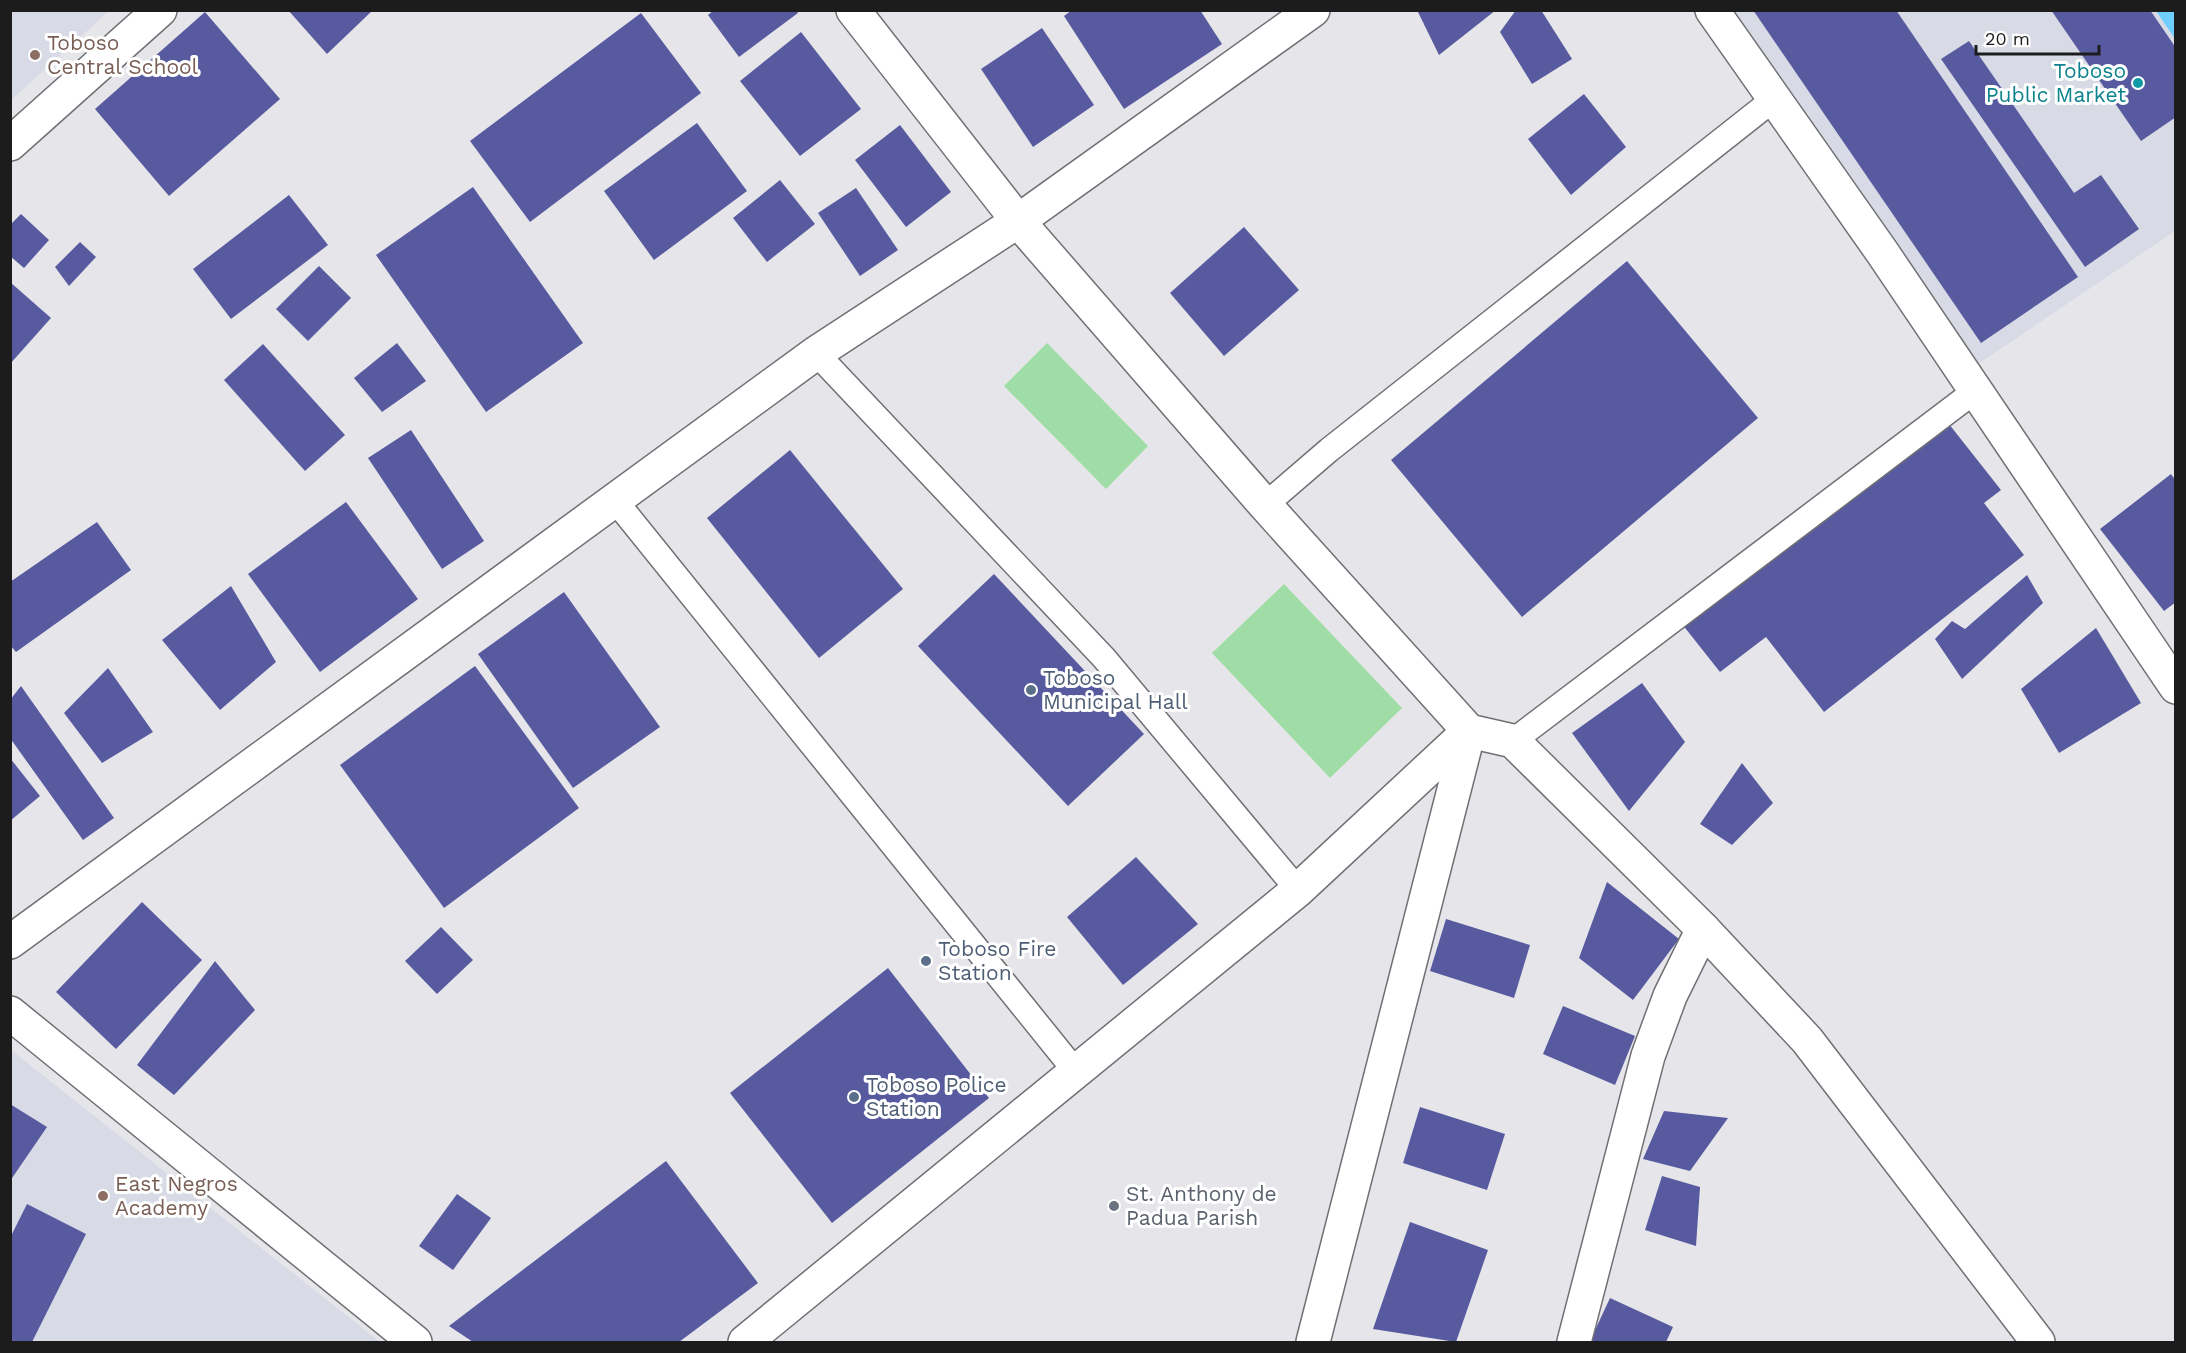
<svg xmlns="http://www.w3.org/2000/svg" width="2186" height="1353" viewBox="0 0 2186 1353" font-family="'Work Sans',sans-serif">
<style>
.built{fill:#d8dae5}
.green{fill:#a0dda6}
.water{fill:#70cefc}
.building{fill:#585aa0}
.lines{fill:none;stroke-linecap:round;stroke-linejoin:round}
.lane-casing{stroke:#707074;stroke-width:27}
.street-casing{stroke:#707074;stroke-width:36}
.secondary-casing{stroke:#707074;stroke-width:36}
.lane{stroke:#fff;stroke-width:24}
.street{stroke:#fff;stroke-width:33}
.secondary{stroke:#fff;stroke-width:33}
.education-dot{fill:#8d6e63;stroke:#fff;stroke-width:2}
.culture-dot{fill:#0f9aa8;stroke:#fff;stroke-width:2}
.service-dot{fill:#5c6f8a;stroke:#fff;stroke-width:2}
.worship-dot{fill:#6b7280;stroke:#fff;stroke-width:2}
.labels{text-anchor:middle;stroke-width:6;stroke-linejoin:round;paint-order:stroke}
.education-label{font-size:21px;fill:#785e54;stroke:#fff;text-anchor:start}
.culture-label{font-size:21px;fill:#0d838f;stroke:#fff;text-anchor:end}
.service-label{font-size:21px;fill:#4e5e75;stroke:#fff;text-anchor:start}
.worship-label{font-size:21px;fill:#5b616d;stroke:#fff;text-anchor:start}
</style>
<rect width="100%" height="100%" fill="#e6e6ea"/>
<g class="built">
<polygon points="11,10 109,10 109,11 11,100"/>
<polygon points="1714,11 2156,11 2175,39 2175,231 1969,370"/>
<polygon points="11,1050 380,1342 11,1342"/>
</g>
<g class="green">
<polygon points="1047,343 1148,446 1106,489 1004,386"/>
<polygon points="1284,584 1402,708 1330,778 1212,653"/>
</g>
<polygon class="water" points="2156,11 2175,11 2175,39"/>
<g class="building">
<polygon points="288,10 373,10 327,54"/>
<polygon points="714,10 796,10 798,13 739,57 708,15"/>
<polygon points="1072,10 1200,10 1222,44 1124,109 1064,16"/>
<polygon points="1417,10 1496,10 1439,55"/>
<polygon points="1516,10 1541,10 1572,59 1532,84 1500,32"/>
<polygon points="1753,10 1896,10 2078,277 1981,343"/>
<polygon points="2051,10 2150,10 2176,48 2176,117 2141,141"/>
<polygon points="205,12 280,99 169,196 95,109"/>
<polygon points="641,13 701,93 530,222 470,141"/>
<polygon points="1042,28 1094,105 1033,147 981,69"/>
<polygon points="801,32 861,109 800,156 740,81"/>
<polygon points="1969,41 2074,193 2101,175 2139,229 2085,267 1941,59"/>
<polygon points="1584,94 1626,147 1571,195 1528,139"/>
<polygon points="697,123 747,191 654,260 604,191"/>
<polygon points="900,125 951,192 906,227 855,160"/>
<polygon points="780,180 815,224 767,262 733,218"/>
<polygon points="473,187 583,343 486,412 376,255"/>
<polygon points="856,188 898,250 860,276 818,213"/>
<polygon points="289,195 328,245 231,319 193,269"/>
<polygon points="21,214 49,240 24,268 10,256 10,225"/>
<polygon points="1244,227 1299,290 1224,356 1170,293"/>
<polygon points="80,242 96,257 69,286 55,267"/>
<polygon points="1627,261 1758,418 1522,617 1391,460"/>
<polygon points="319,266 351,298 308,341 276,309"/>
<polygon points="10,282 51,318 10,364"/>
<polygon points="397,343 426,381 382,412 354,378"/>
<polygon points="263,344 345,435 305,471 224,380"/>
<polygon points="1945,419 2001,490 1984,503 2024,555 1824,712 1766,637 1720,672 1682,624"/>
<polygon points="411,430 484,541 442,569 368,458"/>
<polygon points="790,450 903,589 819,658 707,518"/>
<polygon points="2171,474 2176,481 2176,602 2164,611 2100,529"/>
<polygon points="346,502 418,599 320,672 248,574"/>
<polygon points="97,522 131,570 16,652 10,645 10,582"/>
<polygon points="994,574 1144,734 1068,806 918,646"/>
<polygon points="2027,575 2043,603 1962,679 1935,639 1952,621 1965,629"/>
<polygon points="231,586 276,662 220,710 162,640"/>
<polygon points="564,592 660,727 573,788 478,654"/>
<polygon points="2096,628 2141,703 2059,753 2021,689"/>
<polygon points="475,666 579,808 444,908 340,765"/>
<polygon points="108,668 153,732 102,763 64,713"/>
<polygon points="1642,683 1685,742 1629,811 1572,733"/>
<polygon points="21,686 114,818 83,840 10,738 10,700"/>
<polygon points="10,758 40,796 10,821"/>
<polygon points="1742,763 1773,803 1732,845 1700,824"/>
<polygon points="1136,857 1198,924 1123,985 1067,917"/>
<polygon points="1607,882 1679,939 1633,1000 1579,958"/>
<polygon points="142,902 202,960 116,1049 56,992"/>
<polygon points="1446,919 1530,945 1514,998 1430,971"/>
<polygon points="441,927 473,960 437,994 405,961"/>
<polygon points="215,961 255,1010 174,1095 137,1065"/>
<polygon points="888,968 989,1098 832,1223 730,1093"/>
<polygon points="1563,1006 1635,1036 1615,1085 1543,1054"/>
<polygon points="10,1104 47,1127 10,1181"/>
<polygon points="1420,1107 1505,1134 1487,1190 1403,1163"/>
<polygon points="1664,1111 1728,1118 1690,1171 1643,1159"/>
<polygon points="666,1161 758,1283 679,1342 473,1342 449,1326"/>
<polygon points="1662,1176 1700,1187 1696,1246 1645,1230"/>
<polygon points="457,1194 491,1218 453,1270 419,1246"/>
<polygon points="27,1204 86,1234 32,1342 10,1342 10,1238"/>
<polygon points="1410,1222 1488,1250 1456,1342 1373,1329"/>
<polygon points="1610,1298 1673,1327 1666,1342 1590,1341"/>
</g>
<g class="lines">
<g class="lane-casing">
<g id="lane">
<polyline points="816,353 1104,658 1298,890"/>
<polyline points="614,499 1076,1072"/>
<polyline points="1265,505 1329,450 1774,99"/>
<polyline points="1513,741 1975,391"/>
</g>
</g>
<g class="street-casing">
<g id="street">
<polyline points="853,10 1018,221 1265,505 1469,731 1513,741 1703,929 1807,1040 2038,1342"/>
<polyline points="10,942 816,353 1018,221 1313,10"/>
<polyline points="10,1013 415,1342"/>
<polyline points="745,1342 1298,890 1469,731"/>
<polyline points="1313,1342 1469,731"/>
<polyline points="1574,1342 1648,1056 1670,996 1703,929"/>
</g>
</g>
<g class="secondary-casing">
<g id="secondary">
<polyline points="1712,10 1882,252 2176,687"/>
<polyline points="10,144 160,10"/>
</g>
</g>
<use href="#lane" class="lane"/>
<use href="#street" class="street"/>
<use href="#secondary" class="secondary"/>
</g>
<g class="education-dot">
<circle cx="35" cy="55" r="6"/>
<circle cx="103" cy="1196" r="6"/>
</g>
<circle class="culture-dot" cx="2138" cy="83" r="6"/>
<g class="service-dot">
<circle cx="1031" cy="690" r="6"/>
<circle cx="926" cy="961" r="6"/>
<circle cx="854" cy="1097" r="6"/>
</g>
<circle class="worship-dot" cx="1114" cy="1206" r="6"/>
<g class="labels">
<g class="education-label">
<text x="47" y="50">Toboso<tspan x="47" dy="24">Central School</tspan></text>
<text x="115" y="1191">East Negros<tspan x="115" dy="24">Academy</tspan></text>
</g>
<g class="culture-label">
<text x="2126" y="78">Toboso<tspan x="2126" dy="24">Public Market</tspan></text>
</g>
<g class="service-label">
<text x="1043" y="685">Toboso<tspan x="1043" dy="24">Municipal Hall</tspan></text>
<text x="938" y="956">Toboso Fire<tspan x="938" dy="24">Station</tspan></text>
<text x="866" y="1092">Toboso Police<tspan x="866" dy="24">Station</tspan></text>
</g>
<g class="worship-label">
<text x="1126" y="1201">St. Anthony de<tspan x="1126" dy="24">Padua Parish</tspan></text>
</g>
</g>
<rect width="2186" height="1353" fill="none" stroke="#1c1c1d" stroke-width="24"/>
<path d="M1976 45v9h123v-9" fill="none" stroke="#1c1c1d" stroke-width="3"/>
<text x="1985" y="45" font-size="18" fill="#1c1c1d" stroke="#ffffff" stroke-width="4.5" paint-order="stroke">20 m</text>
</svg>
